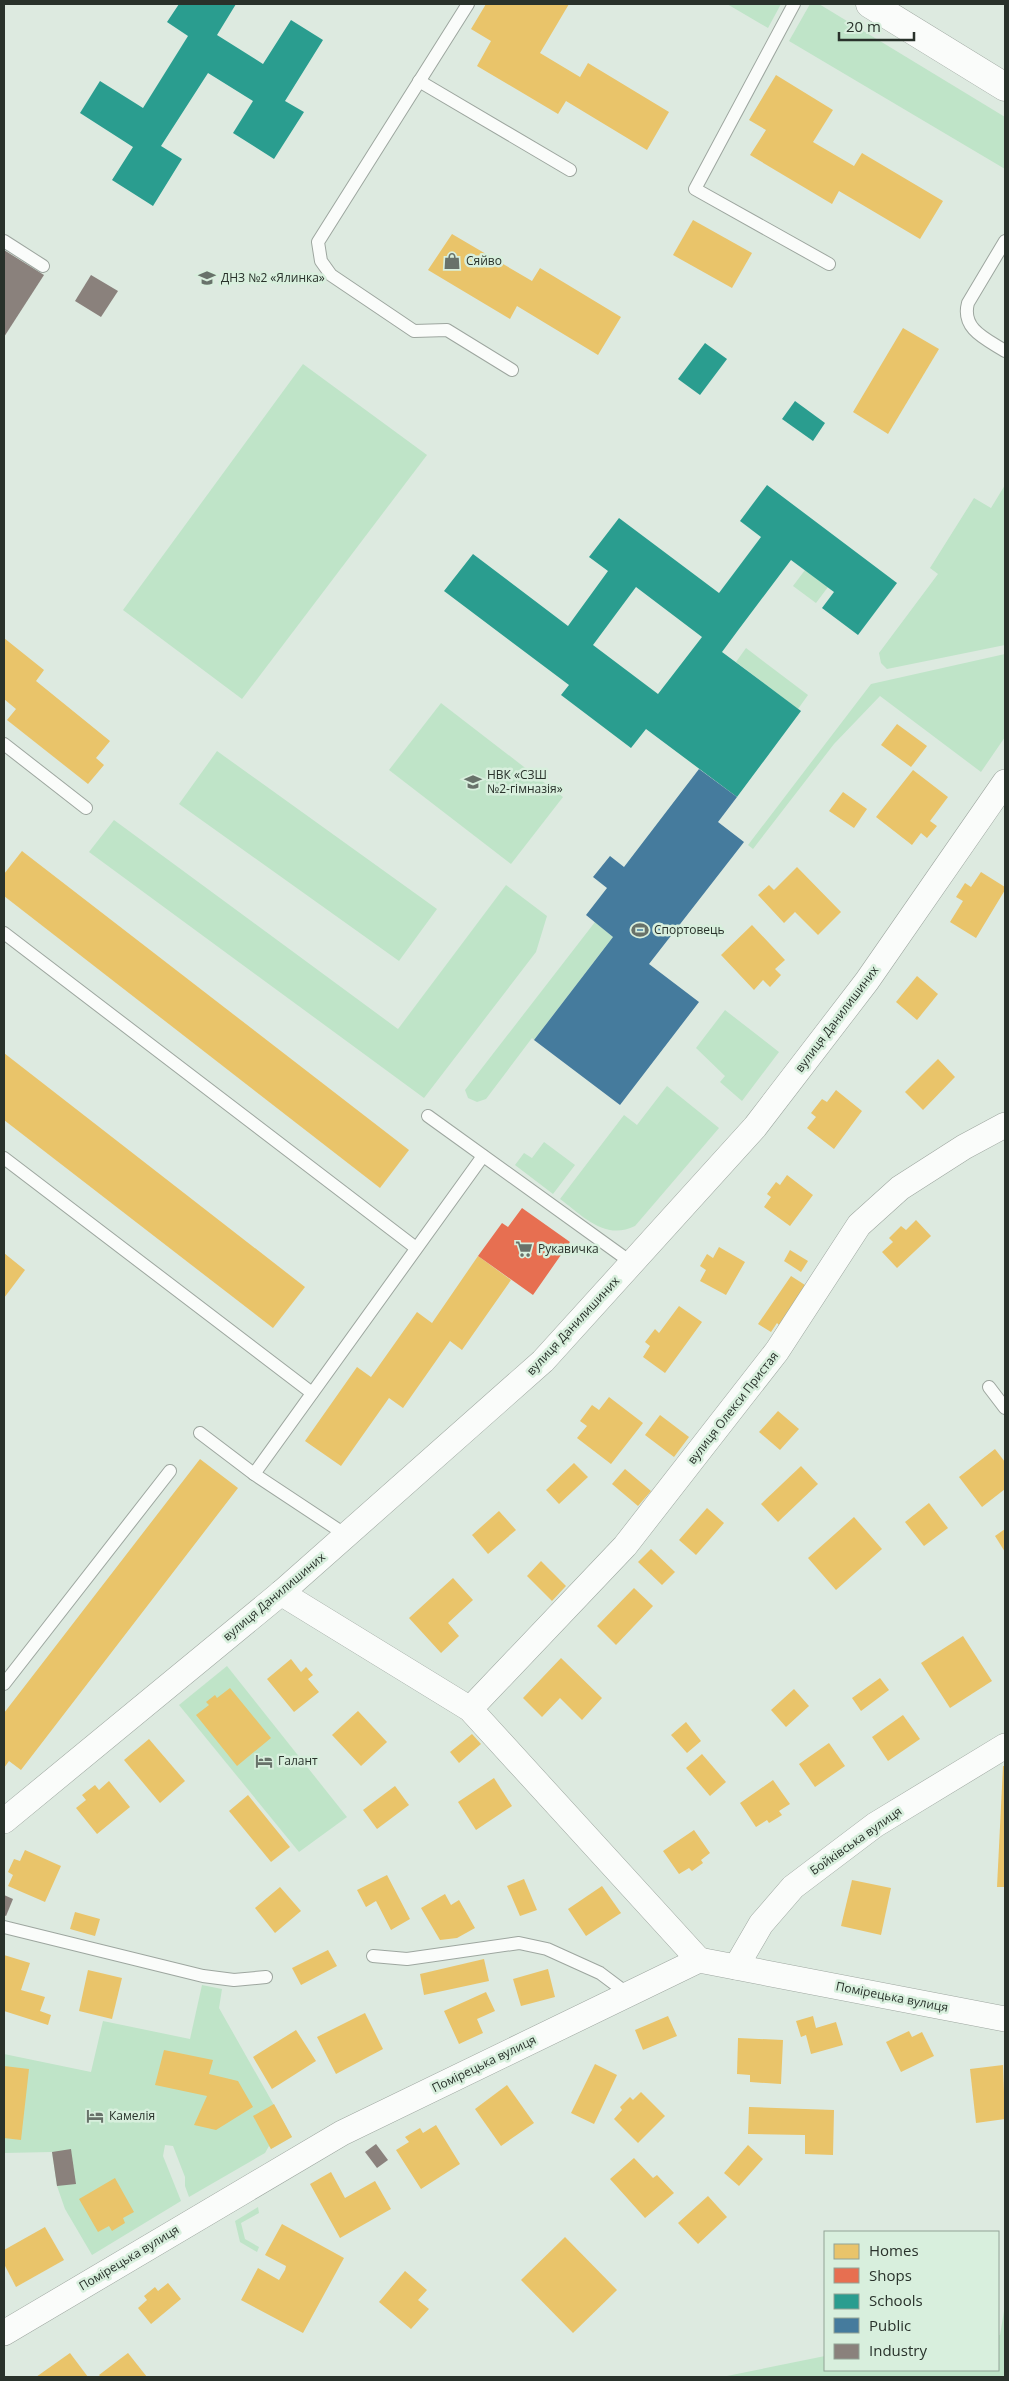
<svg xmlns="http://www.w3.org/2000/svg" width="1009" height="2381" viewBox="0 0 1009 2381" font-family="'Open Sans',sans-serif">
<style>
.green{fill:#bfe4c8}
.homes{fill:#e9c46a}
.shops{fill:#e76f51}
.schools{fill:#2a9d8f;fill-rule:evenodd}
.public{fill:#457b9d}
.industry{fill:#8a817c}
.lines{fill:none;stroke-linecap:round;stroke-linejoin:round}
.service-casing{stroke:#9da69f;stroke-width:14}
.minor-casing{stroke:#9da69f;stroke-width:26}
.tertiary-casing{stroke:#9da69f;stroke-width:29}
.service{stroke:#fafcfa;stroke-width:12}
.minor{stroke:#fafcfa;stroke-width:25}
.tertiary{stroke:#fafcfa;stroke-width:28}
.labels{text-anchor:middle;stroke-width:5;stroke-linejoin:round;paint-order:stroke}
.poi-label{font-size:12px;fill:#29322b;stroke:#d8efdd;text-anchor:start}
.street-label{font-size:12px;fill:#29322b;stroke:#d8efdd}
</style>
<rect width="100%" height="100%" fill="#ddeae0"/>
<g class="green">
<polygon points="727,4 781,4 768,28"/>
<polygon points="810,4 819,4 1005,117 1005,169 789,41"/>
<polygon points="303,364 427,455 242,699 123,610"/>
<polygon points="1005,485 1005,645 887,669 881,663 879,653 938,574 930,568 974,498 991,508"/>
<polygon points="805,570 828,587 816,603 793,586"/>
<polygon points="746,648 808,695 798,709 736,662"/>
<polygon points="1005,654 1005,737 981,772 880,696 834,744 753,849 748,845 871,684"/>
<polygon points="441,703 563,797 511,864 389,770"/>
<polygon points="217,751 437,909 399,961 179,804"/>
<polygon points="114,820 398,1029 506,885 547,916 536,952 424,1098 89,852"/>
<polygon points="595,922 613,937 534,1040 532,1038 486,1099 477,1102 468,1098 465,1090"/>
<polygon points="725,1010 779,1052 742,1101 720,1082 725,1076 696,1048"/>
<path d="M667,1086L719,1128L635,1226C605,1241 583,1216 560,1199L624,1115L637,1125Z"/>
<polygon points="544,1142 575,1165 553,1194 515,1165 524,1153 532,1158"/>
<polygon points="227,1666 347,1817 299,1852 179,1705"/>
<polygon points="202,1985 222,1989 219,2008 292,2137 271,2149 269,2146 265,2153 189,2197 185,2186 185,2177 173,2146 165,2145 163,2156 181,2201 92,2255 65,2209 57,2186 52,2152 4,2153 4,2054 91,2072 103,2021 190,2039"/>
<polygon points="258,2207 259,2213 241,2223 245,2239 259,2247 257,2252 240,2242 235,2221"/>
<polygon points="1005,2305 1005,2377 722,2377 825,2356 825,2370 998,2370 998,2335 1000,2335"/>
</g>
<g class="homes">
<polygon points="486,4 569,4 540,53 580,77 588,63 669,112 647,150 566,101 558,114 477,66 491,41 471,29"/>
<polygon points="776,75 833,110 813,142 854,166 862,153 943,201 920,239 839,191 832,204 750,155 766,130 749,120"/>
<polygon points="693,220 752,253 732,288 673,255"/>
<polygon points="452,234 532,281 540,268 621,317 598,355 517,306 510,319 428,270"/>
<polygon points="903,328 939,349 888,434 853,412"/>
<polygon points="4,638 44,670 36,681 110,741 96,758 104,765 88,784 7,720 16,709 4,699"/>
<polygon points="897,724 927,746 911,767 881,745"/>
<polygon points="913,770 948,797 930,821 937,826 927,838 921,833 912,845 876,817"/>
<polygon points="843,792 867,809 854,828 829,811"/>
<polygon points="22,851 409,1150 380,1188 4,896 4,874"/>
<polygon points="797,867 841,912 818,935 795,912 784,923 758,895 769,885 774,890"/>
<polygon points="981,872 1005,887 1005,890 976,938 950,922 963,901 956,897 965,883 971,887"/>
<polygon points="752,925 785,960 775,969 781,975 770,987 763,980 754,990 721,955"/>
<polygon points="917,976 938,994 917,1020 896,1002"/>
<polygon points="4,1053 305,1287 273,1328 4,1120"/>
<polygon points="938,1059 955,1077 923,1110 905,1092"/>
<polygon points="836,1090 862,1111 834,1149 807,1128 816,1117 811,1113 822,1099 827,1102"/>
<polygon points="787,1175 813,1195 790,1226 764,1207 771,1197 767,1194 776,1182 780,1185"/>
<polygon points="916,1220 931,1236 897,1268 882,1252 893,1242 889,1238 901,1226 906,1230"/>
<polygon points="719,1247 745,1262 726,1295 700,1281 706,1270 700,1266 707,1254 713,1258"/>
<polygon points="790,1250 808,1261 801,1272 784,1261"/>
<polygon points="4,1253 25,1270 4,1298"/>
<polygon points="478,1256 511,1280 462,1350 450,1341 403,1408 389,1398 341,1466 305,1441 357,1367 371,1377 417,1312 432,1323"/>
<polygon points="791,1276 805,1285 779,1325 777,1323 771,1332 758,1324"/>
<polygon points="679,1306 702,1322 665,1373 643,1357 650,1346 645,1342 655,1329 659,1333"/>
<polygon points="609,1397 643,1423 611,1464 577,1438 587,1426 580,1421 592,1405 599,1410"/>
<polygon points="778,1411 799,1429 780,1450 759,1432"/>
<polygon points="660,1415 689,1437 674,1457 645,1435"/>
<polygon points="995,1449 1005,1462 1005,1489 982,1507 959,1477"/>
<polygon points="200,1459 238,1488 21,1770 9,1761 4,1768 4,1713"/>
<polygon points="574,1463 588,1477 559,1504 546,1490"/>
<polygon points="801,1466 818,1484 778,1522 761,1504"/>
<polygon points="625,1469 651,1491 638,1506 612,1484"/>
<polygon points="929,1503 948,1528 924,1546 905,1522"/>
<polygon points="707,1508 724,1523 696,1555 679,1540"/>
<polygon points="499,1511 516,1530 488,1554 472,1535"/>
<polygon points="854,1517 882,1549 836,1590 808,1558"/>
<polygon points="1005,1529 1005,1552 995,1536"/>
<polygon points="651,1549 675,1572 662,1585 638,1562"/>
<polygon points="541,1561 566,1586 552,1601 527,1576"/>
<polygon points="453,1578 473,1600 448,1623 459,1636 441,1653 409,1618"/>
<polygon points="634,1588 653,1606 616,1645 597,1626"/>
<polygon points="963,1636 992,1681 950,1708 921,1663"/>
<polygon points="561,1658 602,1698 582,1720 560,1698 542,1717 523,1698"/>
<polygon points="291,1659 301,1672 306,1667 313,1675 308,1679 319,1692 294,1712 267,1679"/>
<polygon points="880,1678 889,1690 861,1711 852,1698"/>
<polygon points="230,1688 271,1738 237,1766 196,1715 209,1705 206,1702 215,1695 217,1698"/>
<polygon points="794,1689 809,1706 786,1727 771,1710"/>
<polygon points="358,1711 387,1742 361,1766 332,1735"/>
<polygon points="903,1715 920,1739 888,1761 872,1737"/>
<polygon points="686,1722 701,1741 687,1753 671,1735"/>
<polygon points="472,1734 481,1744 459,1763 450,1752"/>
<polygon points="149,1739 185,1781 160,1803 124,1760"/>
<polygon points="829,1743 845,1766 815,1787 799,1764"/>
<polygon points="702,1754 726,1782 710,1796 686,1768"/>
<polygon points="1003,1766 1005,1766 1005,1887 997,1887"/>
<polygon points="494,1778 512,1806 476,1830 458,1802"/>
<polygon points="773,1780 790,1804 779,1811 782,1815 769,1823 767,1820 756,1827 740,1803"/>
<polygon points="109,1781 130,1807 97,1834 76,1808 86,1800 82,1795 95,1785 99,1790"/>
<polygon points="395,1786 409,1805 377,1829 363,1810"/>
<polygon points="248,1795 290,1847 271,1862 229,1811"/>
<polygon points="694,1830 710,1853 701,1860 703,1863 692,1871 689,1868 679,1874 663,1851"/>
<polygon points="25,1850 61,1866 45,1902 8,1886 13,1875 8,1872 14,1859 20,1861"/>
<polygon points="387,1875 410,1919 391,1930 376,1901 366,1907 357,1890"/>
<polygon points="524,1879 537,1910 520,1916 507,1886"/>
<polygon points="852,1880 891,1888 881,1935 841,1926"/>
<polygon points="602,1886 621,1913 586,1936 568,1909"/>
<polygon points="280,1887 301,1911 275,1933 255,1908"/>
<polygon points="445,1894 451,1905 459,1900 475,1928 457,1938 440,1940 421,1908"/>
<polygon points="75,1912 100,1919 95,1936 70,1929"/>
<polygon points="328,1950 337,1966 301,1985 292,1968"/>
<polygon points="4,1955 30,1963 21,1990 45,1997 40,2011 51,2015 48,2025 4,2011"/>
<polygon points="484,1959 489,1981 424,1995 420,1974"/>
<polygon points="548,1969 555,1997 521,2006 513,1979"/>
<polygon points="88,1970 122,1978 112,2019 79,2011"/>
<polygon points="486,1992 495,2011 477,2019 483,2033 459,2044 444,2011"/>
<polygon points="365,2013 383,2049 336,2074 317,2037"/>
<polygon points="668,2016 677,2036 643,2050 635,2030"/>
<polygon points="813,2016 816,2028 836,2022 843,2045 811,2054 806,2035 801,2037 796,2021"/>
<polygon points="296,2030 316,2061 272,2089 253,2057"/>
<polygon points="909,2031 912,2037 922,2032 934,2056 901,2072 886,2042"/>
<polygon points="738,2038 783,2040 781,2084 750,2082 750,2075 737,2074"/>
<polygon points="164,2050 213,2060 209,2074 238,2081 253,2107 216,2130 194,2125 207,2096 155,2085"/>
<polygon points="595,2064 617,2075 594,2124 571,2113"/>
<polygon points="1003,2065 1005,2119 976,2123 970,2069"/>
<polygon points="4,2066 29,2069 21,2140 4,2138"/>
<polygon points="507,2085 534,2123 501,2146 475,2109"/>
<polygon points="641,2092 665,2116 638,2143 614,2119 622,2110 620,2107 630,2097 633,2100"/>
<polygon points="274,2104 292,2137 271,2149 253,2116"/>
<polygon points="749,2107 834,2110 833,2155 805,2154 805,2135 748,2134"/>
<polygon points="436,2125 460,2164 421,2189 396,2150 409,2142 405,2137 420,2128 423,2133"/>
<polygon points="748,2145 763,2159 739,2186 724,2173"/>
<polygon points="634,2158 653,2178 657,2175 674,2193 645,2218 610,2179"/>
<polygon points="331,2172 345,2198 375,2181 391,2209 340,2238 310,2184"/>
<polygon points="115,2178 134,2212 123,2218 125,2223 112,2231 109,2226 98,2232 79,2199"/>
<polygon points="708,2196 727,2217 698,2244 678,2223"/>
<polygon points="282,2224 344,2258 303,2333 241,2300 258,2268 279,2280 285,2270 286,2266 265,2255"/>
<polygon points="45,2227 64,2260 16,2287 4,2264 4,2250"/>
<polygon points="565,2237 617,2290 573,2333 521,2280"/>
<polygon points="405,2271 427,2290 418,2300 429,2309 411,2329 379,2302"/>
<polygon points="168,2283 181,2299 151,2324 138,2308 147,2300 144,2296 155,2287 158,2291"/>
<polygon points="70,2353 88,2377 36,2377"/>
<polygon points="128,2353 147,2377 101,2377 99,2375"/>
</g>
<polygon class="shops" points="522,1208 570,1242 533,1295 478,1256 502,1223 508,1227"/>
<g class="schools">
<polygon points="179,4 236,4 217,35 263,64 291,20 323,40 285,101 304,112 274,159 233,133 253,101 208,73 161,146 182,159 153,206 112,180 133,147 80,113 100,81 143,108 188,36 167,22"/>
<polygon points="705,343 727,359 700,395 678,379"/>
<polygon points="795,401 825,423 813,441 782,419"/>
<path d="M767,485L897,583L858,635L822,608L834,592L791,560L739,629L722,652L801,711L737,797L646,729L631,748L561,695L569,685L444,591L473,554L568,626L608,571L589,557L619,518L719,593L761,537L740,521ZM636,587L702,637L658,694L593,645Z"/>
</g>
<polygon class="public" points="699,769 737,797 718,822 744,842 649,964 699,1002 620,1105 534,1040 613,937 586,915 607,888 593,877 610,856 624,867"/>
<g class="industry">
<polygon points="4,250 44,275 4,337"/>
<polygon points="91,275 118,291 101,317 75,301"/>
<polygon points="4,1895 13,1899 6,1916 4,1915"/>
<polygon points="376,2144 388,2160 377,2168 365,2152"/>
<polygon points="71,2149 76,2184 57,2186 52,2152"/>
</g>
<g class="lines">
<g class="service-casing">
<g id="service">
<polyline points="468,4 318,242 321,261 331,275 414,331 447,330 512,370"/>
<polyline points="794,4 695,189 829,264"/>
<polyline points="419,81 570,170"/>
<polyline points="4,241 43,266"/>
<path d="M1005,241L968,303C961,329 986,339 1005,351"/>
<polyline points="4,744 86,808"/>
<polyline points="4,933 416,1248"/>
<polyline points="428,1116 632,1263"/>
<polyline points="4,1158 312,1393"/>
<polyline points="989,1387 1005,1408"/>
<polyline points="200,1433 254,1474 346,1535"/>
<polyline points="254,1474 483,1156"/>
<polyline points="4,1684 170,1471"/>
<polyline points="4,1927 203,1976 234,1980 266,1977"/>
<polyline points="373,1956 407,1959 519,1943 547,1949 600,1973 628,1994"/>
</g>
</g>
<g class="minor-casing">
<g id="minor">
<polyline points="281,1593 470,1709 699,1960"/>
<polyline points="470,1709 625,1546 777,1351 859,1225 900,1188 964,1147 1005,1125"/>
<polyline points="4,1821 281,1593 543,1361 755,1127 867,981 1005,782"/>
<polyline points="736,1967 761,1924 793,1887 875,1825 1005,1746"/>
<polyline points="4,2333 342,2133 699,1960 1005,2019"/>
</g>
</g>
<g class="tertiary-casing">
<polyline id="tertiary" points="870,4 1005,87"/>
</g>
<use href="#service" class="service"/>
<use href="#minor" class="minor"/>
<use href="#tertiary" class="tertiary"/>
</g>
<defs>
<g id="shop-bare" transform="scale(1.35)"><path d="M-5-2.5h2.3a2.7 3.5 0 0 1 5.4 0H5L5.5 6h-11ZM-1.5-2.5h3a1.5 2.3 0 0 0-3 0Z" fill="#68726a" stroke="#d8efdd" stroke-width="2.5" paint-order="stroke"/></g>
<g id="school-bare" transform="scale(1.35)"><path d="M0-5L7-2L0 1L-7-2ZM-4 1L0 2.5L4 1V4Q0 6-4 4Z" fill="#68726a" stroke="#d8efdd" stroke-width="2.5" paint-order="stroke"/></g>
<g id="stadium-bare" transform="scale(1.35)"><path d="M0-5a6.5 5 0 1 0 0 10a6.5 5 0 1 0 0-10ZM-3.5-1.8h7v3.6h-7Z" fill="#68726a" stroke="#d8efdd" stroke-width="2.5" paint-order="stroke"/></g>
<g id="supermarket-bare" transform="scale(1.35)"><path d="M-6-5.5h2.5l.6 2H6L4.5 2H-2.5L-4.4-4H-6ZM-1.5 3.2a1.3 1.3 0 1 0 .1 0ZM3 3.2a1.3 1.3 0 1 0 .1 0Z" fill="#68726a" stroke="#d8efdd" stroke-width="2.5" paint-order="stroke"/></g>
<g id="hotel-bare" transform="scale(1.35)"><path d="M-6-4.5h1.5V1H6V5H4.5V3h-9V5H-6ZM-4 0a1.8 1.8 0 1 1 3.6 0ZM.5 0V-2.5h3Q6-2.5 6 0Z" fill="#68726a" stroke="#d8efdd" stroke-width="2.5" paint-order="stroke"/></g>
</defs>
<g fill-rule="evenodd">
<use href="#shop-bare" x="452" y="261"/>
<use href="#school-bare" x="207" y="278"/>
<use href="#school-bare" x="473" y="782"/>
<use href="#stadium-bare" x="640" y="930"/>
<use href="#supermarket-bare" x="524" y="1249"/>
<use href="#hotel-bare" x="264" y="1761"/>
<use href="#hotel-bare" x="95" y="2116"/>
</g>
<g class="labels">
<g class="poi-label">
<text x="466" y="265">Сяйво</text>
<text x="221" y="282">ДНЗ №2 «Ялинка»</text>
<text x="487" y="779">НВК «СЗШ<tspan x="487" dy="14">№2-гімназія»</tspan></text>
<text x="654" y="934">Спортовець</text>
<text x="538" y="1253">Рукавичка</text>
<text x="278" y="1765">Галант</text>
<text x="109" y="2120">Камелія</text>
</g>
<g class="street-label">
<text transform="translate(837 1019) rotate(-53)" y="4">вулиця Данилишиних</text>
<text transform="translate(573 1326) rotate(-47)" y="4">вулиця Данилишиних</text>
<text transform="translate(733 1408) rotate(-52)" y="4">вулиця Олекси Пристая</text>
<text transform="translate(274 1597) rotate(-40)" y="4">вулиця Данилишиних</text>
<text transform="translate(856 1841) rotate(-35)" y="4">Бойківська вулиця</text>
<text transform="translate(892 1997) rotate(11)" y="4">Помірецька вулиця</text>
<text transform="translate(484 2064) rotate(-26)" y="4">Помірецька вулиця</text>
<text transform="translate(129 2258) rotate(-31)" y="4">Помірецька вулиця</text>
</g>
</g>
<rect width="1009" height="2381" fill="none" stroke="#29322b" stroke-width="10"/>
<rect x="824" y="2231" width="175" height="140" fill="#d8efdd" stroke="#92a396"/>
<rect x="834" y="2244" width="25" height="15" fill="#e9c46a" stroke="#92a396"/>
<text x="869" y="2256" font-size="15" fill="#29322b">Homes</text>
<rect x="834" y="2268" width="25" height="15" fill="#e76f51" stroke="#92a396"/>
<text x="869" y="2281" font-size="15" fill="#29322b">Shops</text>
<rect x="834" y="2294" width="25" height="15" fill="#2a9d8f" stroke="#92a396"/>
<text x="869" y="2306" font-size="15" fill="#29322b">Schools</text>
<rect x="834" y="2318" width="25" height="15" fill="#457b9d" stroke="#92a396"/>
<text x="869" y="2331" font-size="15" fill="#29322b">Public</text>
<rect x="834" y="2344" width="25" height="15" fill="#8a817c" stroke="#92a396"/>
<text x="869" y="2356" font-size="15" fill="#29322b">Industry</text>
<path d="M839 32v8h75v-8" fill="none" stroke="#29322b" stroke-width="2.5"/>
<text x="846" y="32" font-size="15" fill="#29322b" stroke="#d8efdd" stroke-width="4" paint-order="stroke">20 m</text>
</svg>
